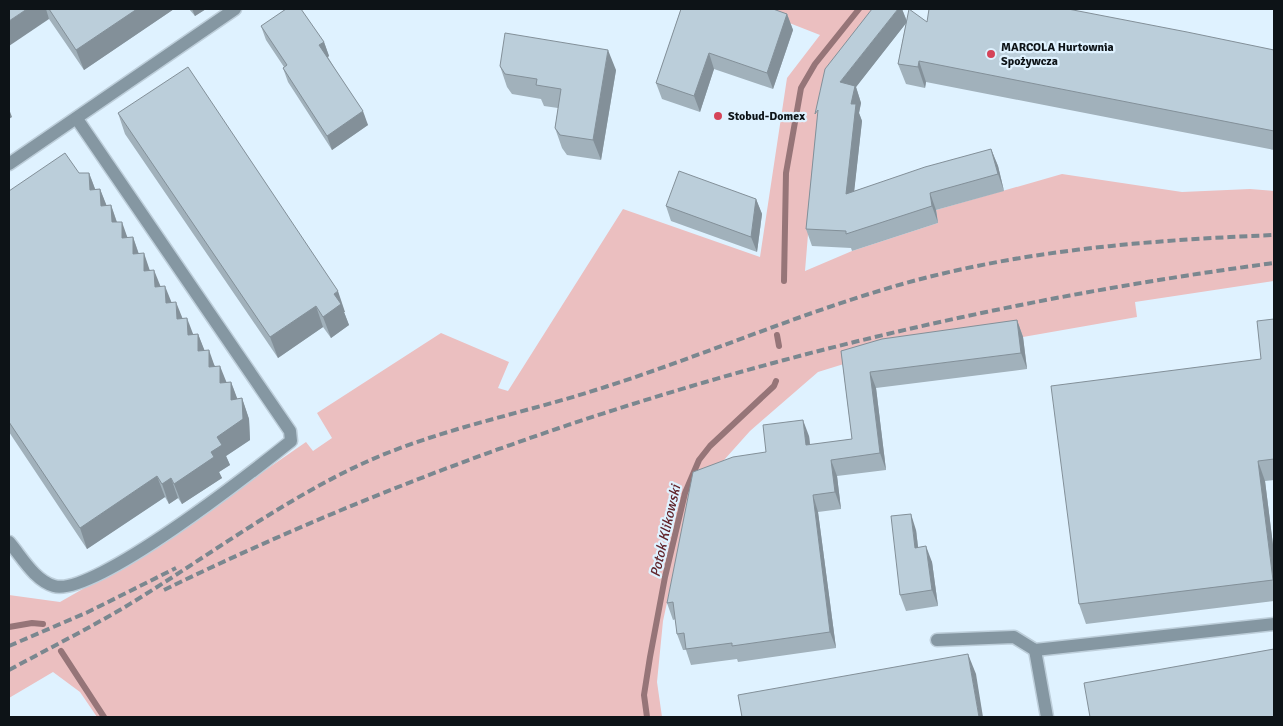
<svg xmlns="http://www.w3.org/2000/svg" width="1283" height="726" viewBox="0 0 1283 726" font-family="Signika,sans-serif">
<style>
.green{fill:#ebbfc0}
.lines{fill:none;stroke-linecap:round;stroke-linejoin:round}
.stream{stroke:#967578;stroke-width:6}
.minor-casing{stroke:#bdceda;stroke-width:15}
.minor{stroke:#8597a2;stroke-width:12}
.rail{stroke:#7a878f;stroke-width:4;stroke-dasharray:8 4;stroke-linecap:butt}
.wall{fill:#a1b1bb}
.shaded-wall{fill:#839099}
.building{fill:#bbceda;stroke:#839099}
.poi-dot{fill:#d54459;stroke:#dff2ff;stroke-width:2}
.labels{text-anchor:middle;stroke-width:4.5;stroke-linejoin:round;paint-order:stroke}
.poi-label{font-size:12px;font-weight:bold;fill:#0d1317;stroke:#dff2ff;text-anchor:start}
.water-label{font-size:14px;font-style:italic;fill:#62252c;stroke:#dff2ff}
</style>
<rect width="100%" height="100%" fill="#dff2ff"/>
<polygon class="green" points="754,9 883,9 820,89 805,271 852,251 938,223 936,210 1062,174 1182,192 1250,189 1274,191 1274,281 1135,302 1137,317 1023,337 889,350 818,372 750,431 699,488 684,524 663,621 657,682 662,717 97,717 80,692 53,672 9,698 9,595 60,602 144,554 306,442 313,451 332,438 317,413 441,333 509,362 498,388 508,391 623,209 760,257 787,78 820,35"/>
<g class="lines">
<g class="stream">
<polyline points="784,281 786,173 801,88 815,64 859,9"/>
<polyline points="777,335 779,346"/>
<polyline points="9,627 32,623 43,624"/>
<polyline points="61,651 104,717"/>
<polyline points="647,717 644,695 650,657 665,577 685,493 699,460 710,446 774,386 776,381"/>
</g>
<g class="minor-casing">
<g id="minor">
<polyline points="9,164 235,9"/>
<path d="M9,542C22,557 34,580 54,586C93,598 256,469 291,441L290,431L77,119"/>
<polyline points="937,640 1014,637 1035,650 1274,624"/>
<polyline points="1035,650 1047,717"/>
</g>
</g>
<use href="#minor" class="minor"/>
<g class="rail">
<path d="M164,590C513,420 890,314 1274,263"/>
<polyline points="9,646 88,612 176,568"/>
<path d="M9,670C55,645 102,622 146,594C213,552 278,505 349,470C432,429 521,415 608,386C711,353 812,308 917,280C1034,249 1154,240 1274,235"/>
</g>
</g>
<g class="wall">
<polygon points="9,9 174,9 84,70 49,19"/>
<polygon points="189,9 206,9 195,16"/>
<polygon points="681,9 787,14 793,30 773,89 714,69 700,112 662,99 656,83"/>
<polygon points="902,9 907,21 1274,50 1274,150 926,82 925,88 906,84 898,64 906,23 856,87 861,103 859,113 862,121 854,191 991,149 998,166 1004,191 936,210 938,223 852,251 851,248 812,246 806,229 817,119"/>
<polygon points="261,26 324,42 329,56 328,57 368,125 332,150 288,82 283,68 284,67 266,40"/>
<polygon points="500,66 616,70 601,160 567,155 562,148 555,128 558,108 544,106 541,99 512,94 507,87"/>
<polygon points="118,113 345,312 344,312 349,325 331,338 323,327 278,358 125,134"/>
<polygon points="79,173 89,173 95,189 100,189 106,205 111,205 117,222 128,238 133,237 139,254 160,286 193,334 198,334 204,350 215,366 226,383 231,382 237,399 242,398 249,419 250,440 226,456 230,465 219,472 222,478 182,504 178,498 169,504 165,497 87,549 9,432 9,191"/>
<polygon points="756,199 762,214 757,252 671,221 666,206"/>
<polygon points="1274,319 1274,480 1265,481 1274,553 1274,601 1086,624 1079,604 1261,359"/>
<polygon points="1017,320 1023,337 1027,369 876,388 886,470 837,476 841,509 818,512 836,648 738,662 737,659 691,665 686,650 683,650 677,634 676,619 673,620 667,603 766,452 809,436 810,445 852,439 841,351"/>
<polygon points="916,530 918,547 932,562 938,606 906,611 900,595"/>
</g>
<g class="shaded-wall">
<polygon points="27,9 46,9 49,19 9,46 9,21"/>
<polygon points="137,9 174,9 84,70 76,50"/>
<polygon points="192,9 206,9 195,16"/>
<polygon points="898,9 902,9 907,22 856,87 861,103 859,113 862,121 852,211 846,194 840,82"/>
<polygon points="787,14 793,30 773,89 767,73"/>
<polygon points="324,42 329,56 325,59 319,45"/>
<polygon points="608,50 616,70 601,160 593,140"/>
<polygon points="709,53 714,69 700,112 694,96"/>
<polygon points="919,61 926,82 925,88 918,67"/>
<polygon points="9,109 12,117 9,119"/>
<polygon points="363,111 368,125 332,150 327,136"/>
<polygon points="991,149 998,166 1004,191 998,174"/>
<polygon points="89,173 97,194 90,190"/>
<polygon points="100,189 108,209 101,206"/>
<polygon points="930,193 936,210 938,223 932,206"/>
<polygon points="756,199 762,214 757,252 751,237"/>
<polygon points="111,205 118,226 112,222"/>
<polygon points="122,222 129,242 122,238"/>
<polygon points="133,237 140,258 133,254"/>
<polygon points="144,253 151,274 144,271"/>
<polygon points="154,270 162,290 155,287"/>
<polygon points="165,286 173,306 166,303"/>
<polygon points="338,291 345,312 344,312 349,325 331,338 323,317 334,294"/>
<polygon points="176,302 184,322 177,319"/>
<polygon points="316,306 323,327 278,358 270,337"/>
<polygon points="187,318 195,339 188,335"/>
<polygon points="1017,320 1023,337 1027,369 1021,353"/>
<polygon points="198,334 206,354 198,351"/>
<polygon points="209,350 216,370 209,367"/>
<polygon points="220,366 228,386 220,383"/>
<polygon points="870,372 876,388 886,470 880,453"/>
<polygon points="231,382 239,403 231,400"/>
<polygon points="242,398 249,419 250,440 226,456 230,465 219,472 222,478 182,504 174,484 211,452 217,437"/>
<polygon points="803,420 809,436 812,462 806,445"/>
<polygon points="831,460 837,476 841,509 835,492"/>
<polygon points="1258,461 1265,481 1274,553 1274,584 1273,580"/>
<polygon points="157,476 165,497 87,549 80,528"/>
<polygon points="171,478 178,498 169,504 162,484"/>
<polygon points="813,495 818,512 836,648 830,632"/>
<polygon points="911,514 916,530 920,564 915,548"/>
<polygon points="926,546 932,562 938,606 932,590"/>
<polygon points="968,654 976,674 983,717 979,717"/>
</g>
<g class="building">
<polygon points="9,9 27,9 9,21"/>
<polygon points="49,9 137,9 76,50"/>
<polygon points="286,9 301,9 324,42 319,45 363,111 327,136 283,68 287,65 261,26"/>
<polygon points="681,9 773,9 787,14 767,73 709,53 694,96 656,83"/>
<polygon points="872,9 898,9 840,82 855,86 851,104 856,104 846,194 925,167 991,149 998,174 930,193 932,206 846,234 846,231 806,229 818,110 815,114 825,69"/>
<polygon points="909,9 927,22 929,9 1068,9 1187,32 1274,50 1274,131 919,61 918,67 898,64"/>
<polygon points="505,33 608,50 593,140 560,135 555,128 561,89 536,85 537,79 505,74 500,66"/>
<polygon points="188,67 338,291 334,294 341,304 323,317 316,306 270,337 118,113"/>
<polygon points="65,153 79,173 89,173 90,190 100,189 101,206 111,205 112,222 122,222 122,238 133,237 133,254 144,253 144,271 154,270 155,287 165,286 166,303 176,302 177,319 187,318 188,335 198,334 198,351 209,350 209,367 220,366 220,383 231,382 231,400 242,398 243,419 217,437 222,445 211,452 214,457 174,484 171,478 162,484 157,476 80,528 9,422 9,191"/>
<polygon points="679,171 756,199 751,237 666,206"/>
<polygon points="1274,319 1274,459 1258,461 1273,580 1079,604 1051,386 1261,359 1257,321"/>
<polygon points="1017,320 1021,353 870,372 880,453 831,460 835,492 813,495 830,632 732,646 732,643 686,649 684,633 677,634 673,602 667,603 693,472 733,457 766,452 763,425 803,420 806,445 852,439 841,351 882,339"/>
<polygon points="911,514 915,548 926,546 932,590 900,595 891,516"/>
<polygon points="1274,649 1274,717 1090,717 1084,683"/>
<polygon points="968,654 979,717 742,717 738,695"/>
</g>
<g class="poi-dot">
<circle cx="991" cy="54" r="5"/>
<circle cx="718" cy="116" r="5"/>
</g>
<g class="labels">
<g class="poi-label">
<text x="1001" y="51">MARCOLA Hurtownia<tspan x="1001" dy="14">Spożywcza</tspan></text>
<text x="728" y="120">Stobud-Domex</text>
</g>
<g class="water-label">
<text transform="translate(665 531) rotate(-77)" y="5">Potok Klikowski</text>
</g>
</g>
<rect width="1283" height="726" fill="none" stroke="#0d1317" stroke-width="20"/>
</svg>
